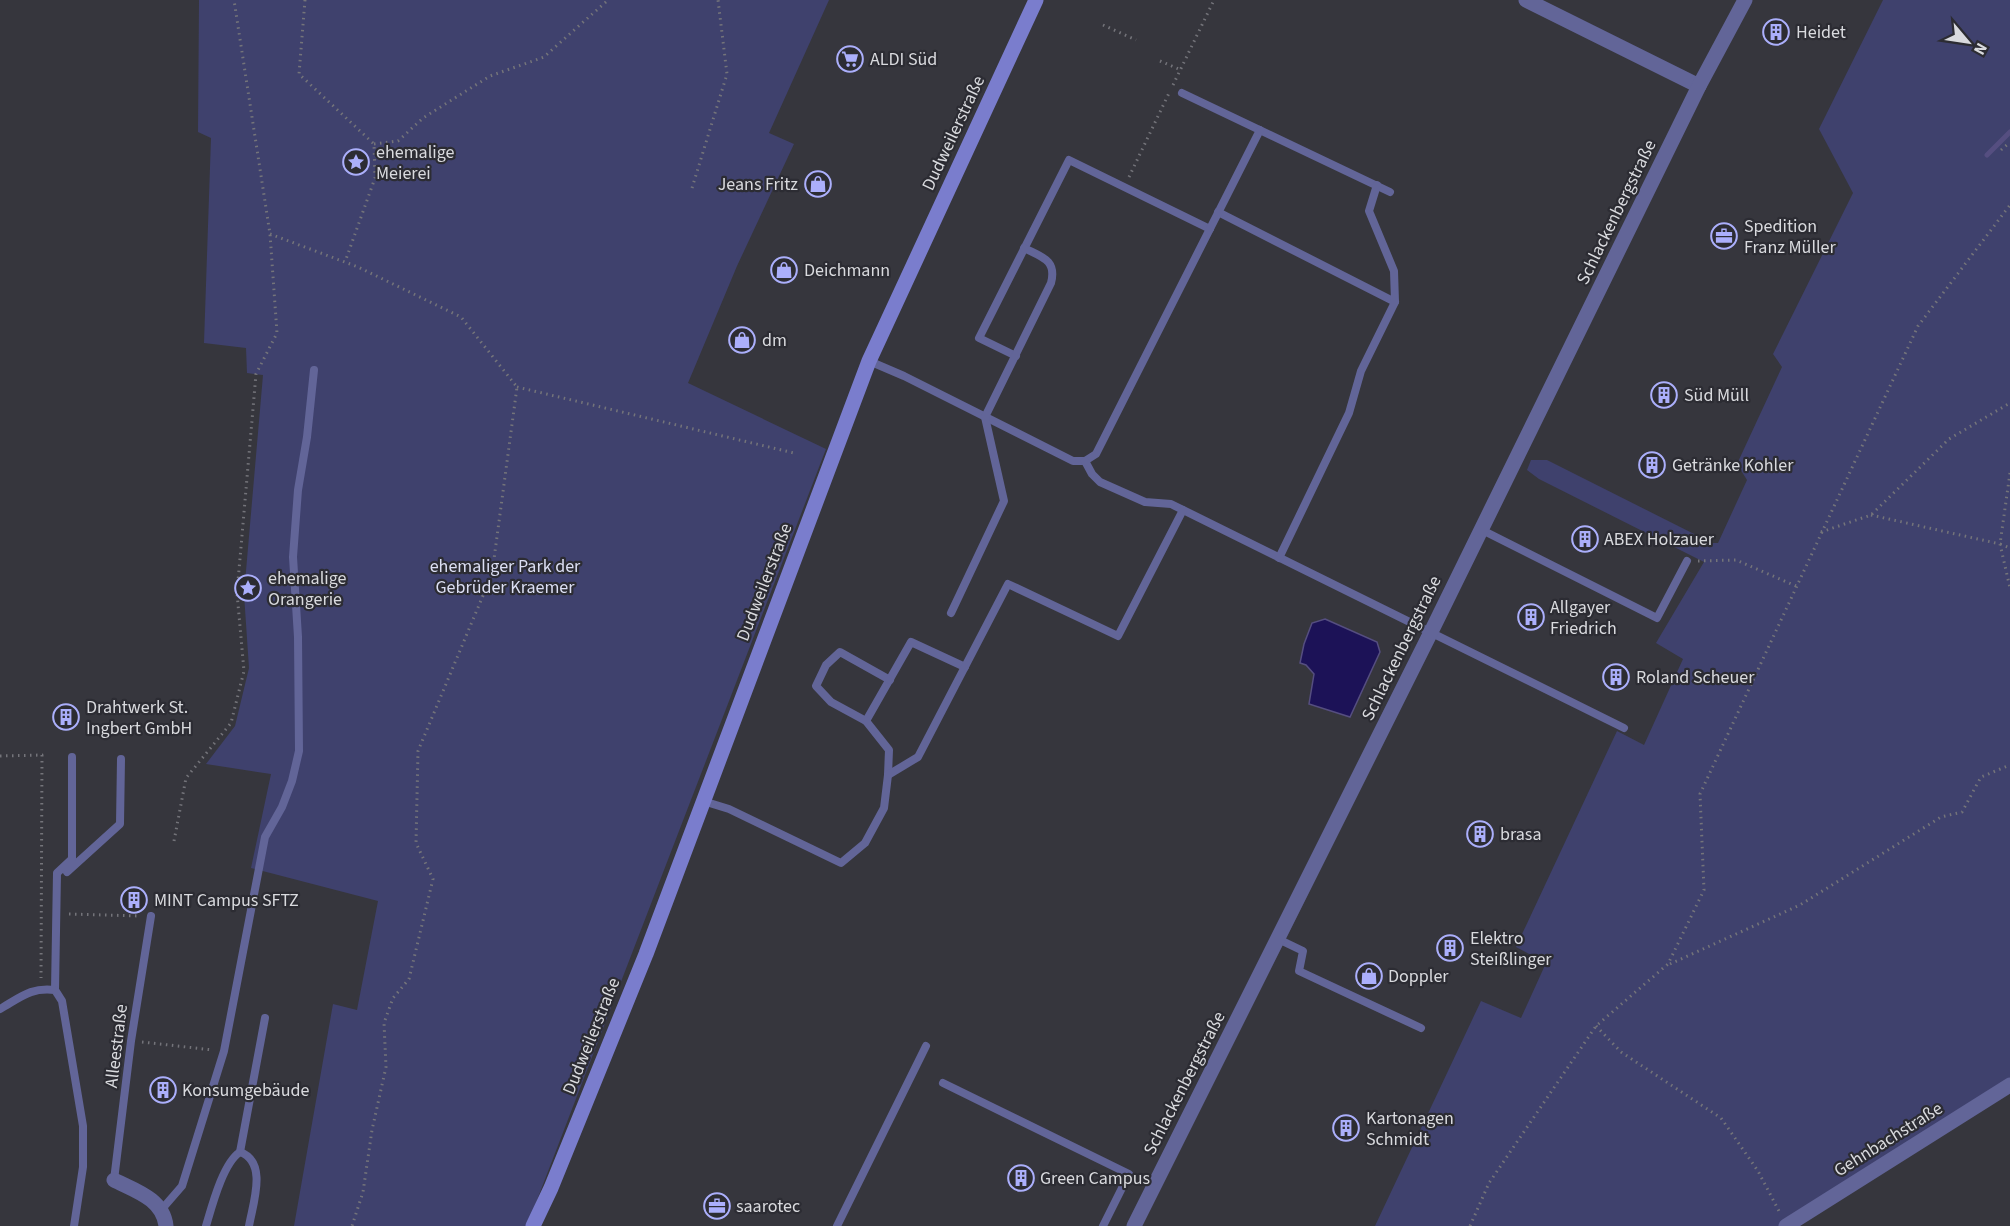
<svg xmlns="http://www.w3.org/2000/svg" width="2010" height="1226" viewBox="0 0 2010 1226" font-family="'Source Sans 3',sans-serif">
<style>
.green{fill:#3f416d}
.water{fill:#1c1257;stroke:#554e80;stroke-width:1.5}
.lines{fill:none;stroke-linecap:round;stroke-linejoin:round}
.stream{stroke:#554e80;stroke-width:5}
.path{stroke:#74747a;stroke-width:3;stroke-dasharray:1.5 4.5;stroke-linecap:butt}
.service{stroke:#626598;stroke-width:8}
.minor{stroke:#626598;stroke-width:15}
.secondary{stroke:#7a7dcd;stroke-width:15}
.labels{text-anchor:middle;stroke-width:4.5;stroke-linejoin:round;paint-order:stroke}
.poi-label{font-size:18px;fill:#d9dade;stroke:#2c2c33;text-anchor:start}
.street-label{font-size:18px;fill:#d9dade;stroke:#2c2c33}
.park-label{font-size:18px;fill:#dcdff4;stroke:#2c2c33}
</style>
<rect width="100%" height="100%" fill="#36363d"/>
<g class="green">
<polygon points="199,0 829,0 769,133 794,144 737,266 688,383 826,449 527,1226 294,1226 333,1004 357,1010 378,901 251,868 271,774 206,764 235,726 249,668 244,594 263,375 247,373 246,348 204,343 211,138 198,132"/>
<polygon points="1883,0 2010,0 2010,1080 1780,1226 1375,1226 1481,1001 1521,1018 1546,963 1516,947 1617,731 1644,745 1683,659 1656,643 1704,562 1539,479 1527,470 1531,460 1547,460 1712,543 1718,543 1747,480 1737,464 1782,367 1773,354 1853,193 1819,129"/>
</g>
<polygon class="water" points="1325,619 1377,642 1380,652 1350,717 1309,704 1314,674 1306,665 1300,663 1304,644 1312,623"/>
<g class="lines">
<polyline class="stream" points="1987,155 2010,132"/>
<g class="path">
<polyline points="305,0 299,74 374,144 375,178 345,262"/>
<polyline points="1103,25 1136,40"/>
<polyline points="1160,61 1181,70"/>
<polyline points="1173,85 1214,0"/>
<polyline points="374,144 398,141 423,118 490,76 544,57 608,0"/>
<polyline points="2001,150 2010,142"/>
<polyline points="1129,177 1170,91"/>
<polyline points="692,188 727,74 718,0"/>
<polyline points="270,234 358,267 461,317 517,387 492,574 418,751 416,843 433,879 409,979 393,998 384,1023 386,1067 372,1130 363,1192 352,1226"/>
<polyline points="517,387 794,453"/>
<polyline points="2010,473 2000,544 2010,548"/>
<polyline points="1871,515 2000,544 2010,588"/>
<polyline points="1821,532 1871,515 1949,439 2010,403"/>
<polyline points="1698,561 1736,560 1796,586"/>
<polyline points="0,756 42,755 41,978"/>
<polyline points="174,841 186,778 231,723 244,671 237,593 256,374 277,333 270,234 234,0"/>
<polyline points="69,914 140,916"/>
<polyline points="1670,964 1800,905 1941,817 1962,812 1981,777 2010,765"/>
<polyline points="1596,1026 1621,1052 1721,1118 1758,1171 1780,1213"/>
<polyline points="142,1042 213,1050"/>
<polyline points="1470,1226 1489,1183 1596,1026 1668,964 1704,890 1700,794 1918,326 2010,205"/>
</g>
<g class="service">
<polyline points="1182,93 1390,192"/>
<polyline points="1218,212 1395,302"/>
<polyline points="1016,356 979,338 1069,160 1210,229"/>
<polyline points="869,361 904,376 1073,461 1085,461 1096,454 1260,130"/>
<polyline points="1085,461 1092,474 1100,482 1145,502 1171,504 1624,728"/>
<polyline points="1482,530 1657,618 1687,561"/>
<polyline points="1279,558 1349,413 1361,371 1395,302 1394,271 1369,211 1377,185"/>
<path d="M951,613L1004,501L985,417L1051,283C1057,260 1042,257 1024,248"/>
<polyline points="866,721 911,642 965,667"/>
<polyline points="888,775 889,750 866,721 831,702 816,686 826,665 840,652 890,680"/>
<polyline points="703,801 729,809 841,863 865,843 884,808 888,775 918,757 1008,584 1118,636 1183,510"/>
<polyline points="67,872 120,824 121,759"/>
<polyline points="1278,939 1303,951 1299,971 1421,1028"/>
<polyline points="55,990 57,873 72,859 72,757"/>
<path d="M0,1009C21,997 31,987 55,990L62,1001L83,1126V1167L74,1226"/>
<polyline points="943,1083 1129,1174 1103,1226"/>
<polyline points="240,1152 265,1018"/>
<polyline points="114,1180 131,1041 151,916"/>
<polyline points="162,1209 182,1186 224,1051 265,837 282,807 292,781 299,751 298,637 293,557 298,490 307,437 314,370"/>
<path d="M206,1226C212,1206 223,1163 240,1152C268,1162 253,1203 249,1226"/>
<polyline points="837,1226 926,1046"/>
</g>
<g class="minor">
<polyline points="1526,0 1699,86"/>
<path d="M114,1180C136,1191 163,1199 166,1226"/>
<polyline points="1134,1226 1431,632 1699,86 1745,0"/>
<polyline points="1786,1226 2010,1085"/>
</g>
<polyline class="secondary" points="533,1226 551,1188 646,954 869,361 1036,0"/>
</g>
<defs>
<g id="building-ring" transform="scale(1.35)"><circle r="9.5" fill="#2c2c33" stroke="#abaffb" stroke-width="1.5"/><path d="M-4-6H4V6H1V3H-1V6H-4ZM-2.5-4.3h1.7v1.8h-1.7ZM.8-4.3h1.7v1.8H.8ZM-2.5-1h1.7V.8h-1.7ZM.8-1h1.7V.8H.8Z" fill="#abaffb"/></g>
<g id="supermarket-ring" transform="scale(1.35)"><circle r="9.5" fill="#2c2c33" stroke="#abaffb" stroke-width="1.5"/><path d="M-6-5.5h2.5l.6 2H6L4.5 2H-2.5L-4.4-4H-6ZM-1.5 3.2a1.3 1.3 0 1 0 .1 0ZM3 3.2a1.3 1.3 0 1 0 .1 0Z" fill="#abaffb"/></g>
<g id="sight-ring" transform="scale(1.35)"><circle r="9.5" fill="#2c2c33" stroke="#abaffb" stroke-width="1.5"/><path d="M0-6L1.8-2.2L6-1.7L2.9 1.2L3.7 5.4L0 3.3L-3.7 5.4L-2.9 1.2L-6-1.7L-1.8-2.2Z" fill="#abaffb"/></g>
<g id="shop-ring" transform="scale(1.35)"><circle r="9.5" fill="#2c2c33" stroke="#abaffb" stroke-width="1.5"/><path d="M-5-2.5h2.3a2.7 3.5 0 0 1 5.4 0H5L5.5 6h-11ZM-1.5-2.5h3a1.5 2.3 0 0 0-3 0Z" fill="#abaffb"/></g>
<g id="office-ring" transform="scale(1.35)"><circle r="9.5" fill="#2c2c33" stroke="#abaffb" stroke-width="1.5"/><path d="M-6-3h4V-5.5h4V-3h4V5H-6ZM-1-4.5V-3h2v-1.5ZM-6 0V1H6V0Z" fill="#abaffb"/></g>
</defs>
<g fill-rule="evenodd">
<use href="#building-ring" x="1776" y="32"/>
<use href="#supermarket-ring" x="850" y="59"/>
<use href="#sight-ring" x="356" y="162"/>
<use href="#shop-ring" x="818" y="184"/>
<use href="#office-ring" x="1724" y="236"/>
<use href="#shop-ring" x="784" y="270"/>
<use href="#shop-ring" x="742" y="340"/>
<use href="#building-ring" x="1664" y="395"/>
<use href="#building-ring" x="1652" y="465"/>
<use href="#building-ring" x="1585" y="539"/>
<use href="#sight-ring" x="248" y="588"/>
<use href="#building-ring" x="1531" y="617"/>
<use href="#building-ring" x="1616" y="677"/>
<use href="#building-ring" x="66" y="717"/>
<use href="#building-ring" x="1480" y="834"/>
<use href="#building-ring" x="134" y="900"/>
<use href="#building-ring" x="1450" y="948"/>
<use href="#shop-ring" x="1369" y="976"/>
<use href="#building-ring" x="163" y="1090"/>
<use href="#building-ring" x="1346" y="1128"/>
<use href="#building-ring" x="1021" y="1178"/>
<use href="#office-ring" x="717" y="1206"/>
</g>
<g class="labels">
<g class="poi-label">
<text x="1796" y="38">Heidet</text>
<text x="870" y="65">ALDI Süd</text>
<text x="376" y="158">ehemalige<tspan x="376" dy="21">Meierei</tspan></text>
<text x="798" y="190" text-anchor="end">Jeans Fritz</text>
<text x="1744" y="232">Spedition<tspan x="1744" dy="21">Franz Müller</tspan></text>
<text x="804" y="276">Deichmann</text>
<text x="762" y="346">dm</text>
<text x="1684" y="401">Süd Müll</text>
<text x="1672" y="471">Getränke Kohler</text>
<text x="1604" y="545">ABEX Holzauer</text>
<text x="268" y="584">ehemalige<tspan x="268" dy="21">Orangerie</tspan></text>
<text x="1550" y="613">Allgayer<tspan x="1550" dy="21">Friedrich</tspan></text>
<text x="1636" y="683">Roland Scheuer</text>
<text x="86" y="713">Drahtwerk St.<tspan x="86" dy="21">Ingbert GmbH</tspan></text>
<text x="1500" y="840">brasa</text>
<text x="154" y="906">MINT Campus SFTZ</text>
<text x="1470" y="944">Elektro<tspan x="1470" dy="21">Steißlinger</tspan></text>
<text x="1388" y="982">Doppler</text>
<text x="182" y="1096">Konsumgebäude</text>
<text x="1366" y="1124">Kartonagen<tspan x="1366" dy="21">Schmidt</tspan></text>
<text x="1040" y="1184">Green Campus</text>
<text x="736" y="1212">saarotec</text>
</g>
<g class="street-label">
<text transform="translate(953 133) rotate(-65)" y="6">Dudweilerstraße</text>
<text transform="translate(1616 212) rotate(-64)" y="6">Schlackenbergstraße</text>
<text transform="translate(764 582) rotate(-69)" y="6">Dudweilerstraße</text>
<text transform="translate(1401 648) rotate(-64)" y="6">Schlackenbergstraße</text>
<text transform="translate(591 1036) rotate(-68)" y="6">Dudweilerstraße</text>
<text transform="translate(116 1046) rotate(-83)" y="6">Alleestraße</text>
<text transform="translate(1184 1083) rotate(-63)" y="6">Schlackenbergstraße</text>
<text transform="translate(1888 1139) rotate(-32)" y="6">Gehnbachstraße</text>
</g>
<g class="park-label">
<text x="505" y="572">ehemaliger Park der<tspan x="505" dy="21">Gebrüder Kraemer</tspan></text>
</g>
</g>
<g transform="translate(1968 42) rotate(119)" stroke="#2c2c33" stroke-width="4.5" paint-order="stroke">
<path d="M0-4.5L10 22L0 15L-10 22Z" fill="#d9dade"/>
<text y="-9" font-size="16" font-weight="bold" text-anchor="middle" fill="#d9dade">N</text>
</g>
</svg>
